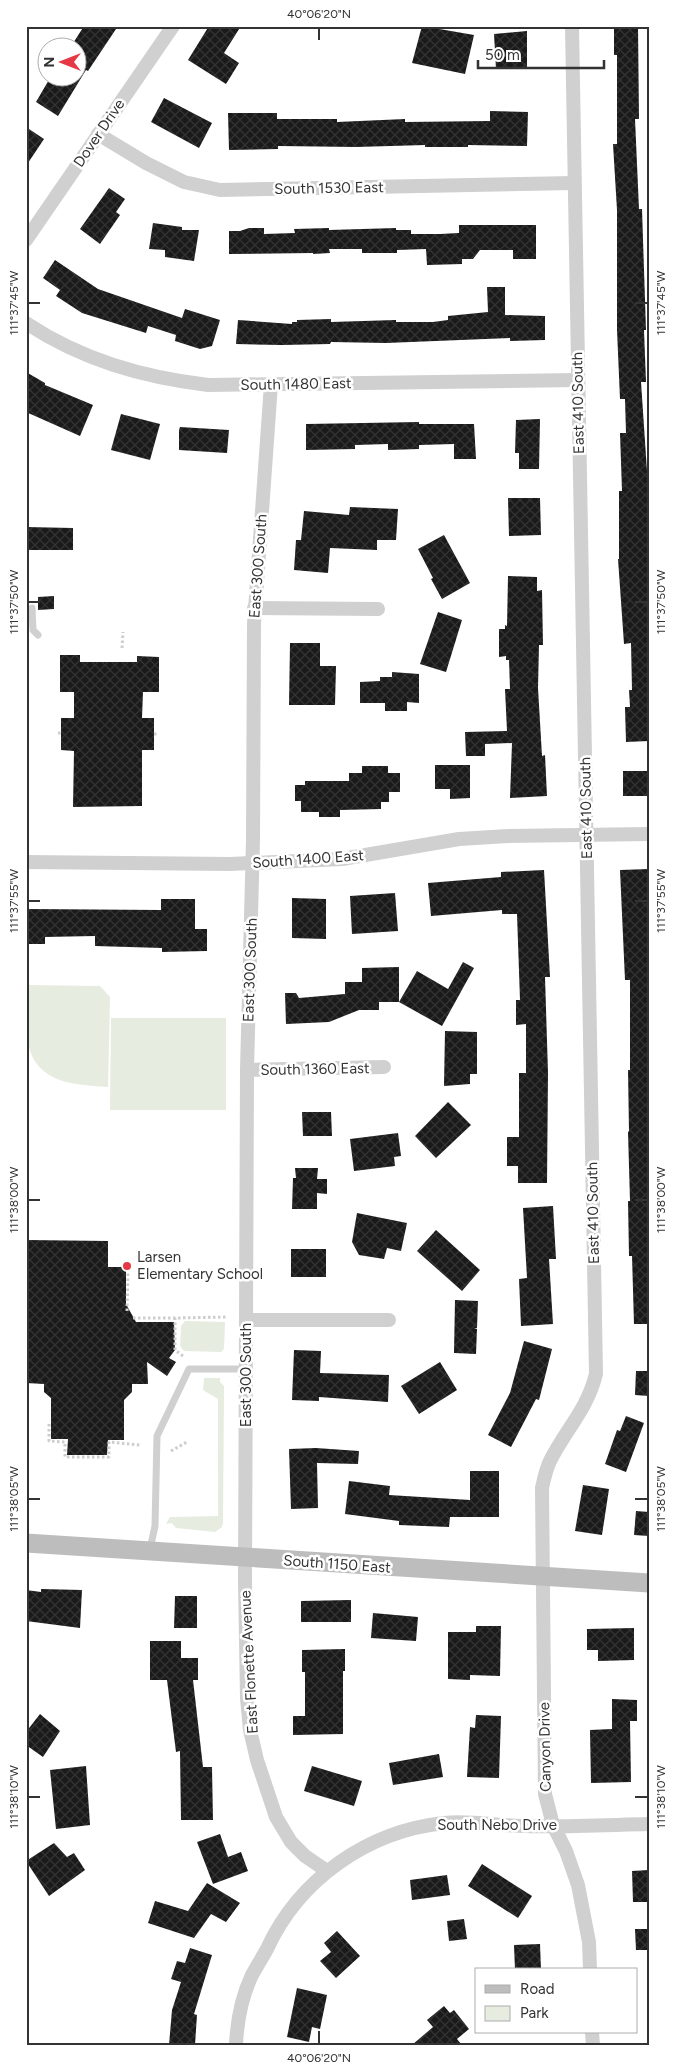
<svg xmlns="http://www.w3.org/2000/svg" width="675" height="2071" viewBox="0 0 675 2071" font-family="Figtree,sans-serif">
<style>
.green{fill:#e6ecdf}
.building{fill:url(#building-cross-hatch)}
.lines{fill:none;stroke-linecap:round;stroke-linejoin:round}
.path{stroke:#cdcdcd;stroke-width:3;stroke-dasharray:2.5 2.5;stroke-linecap:butt}
.lane{stroke:#d0d0d0;stroke-width:7}
.street{stroke:#d0d0d0;stroke-width:14}
.secondary{stroke:#bdbdbd;stroke-width:19}
.ticks{fill:none;stroke:#333;stroke-width:2}
.poi-dot{fill:#e63946;stroke:#fff;stroke-width:2}
.labels{text-anchor:middle;stroke-width:5;stroke-linejoin:round;paint-order:stroke}
.street-label{font-size:15px;fill:#333;stroke:#fff}
.poi-label{font-size:15px;fill:#333;stroke:#fff;text-anchor:start}
.neatline{fill:none;stroke:#333;stroke-width:2}
.ticks-label{font-size:12px;text-anchor:middle;fill:#333}
</style>
<defs>
<pattern id="building-cross-hatch" width="8" height="8" patternUnits="userSpaceOnUse" patternTransform="scale(1.25)"><rect width="8" height="8" fill="#1a1a1a"/><path d="M0 0l8 8M0 8l8-8" fill="none" stroke="#333"/></pattern>
</defs>
<rect width="100%" height="100%" fill="#fff"/>
<g class="green">
<path d="M26,985L100,986L110,997L108,1087C94,1086 79,1085 66,1082C18,1069 26,1025 26,985Z"/>
<polygon points="111,1018 226,1018 226,1110 110,1110"/>
<polygon points="185,1321 225,1322 224,1349 221,1352 184,1351 180,1346 181,1326"/>
<polygon points="204,1378 220,1378 220,1382 224,1386 223,1523 222,1527 215,1532 176,1528 172,1523 166,1524 170,1517 218,1516 218,1399 203,1390"/>
</g>
<g class="building">
<polygon points="84,26 118,26 88,71 86,70 58,116 36,102 50,78 78,78 78,48 70,48"/>
<polygon points="209,26 241,26 224,53 239,63 226,84 188,60"/>
<polygon points="422,26 474,35 465,74 412,63"/>
<polygon points="614,26 638,26 639,119 635,119 639,209 642,209 646,330 644,330 646,382 641,382 647,471 649,741 626,742 625,707 630,707 629,690 632,690 631,643 624,644 618,559 619,559 619,491 622,491 620,433 626,433 625,399 620,399 617,330 617,210 613,144 617,144 617,55 614,55"/>
<polygon points="527,31 527,68 496,69 494,34"/>
<polygon points="164,98 212,123 199,148 151,122"/>
<polygon points="490,111 528,112 527,146 468,145 468,147 425,147 425,145 356,147 278,146 278,149 229,150 228,113 277,113 277,119 337,119 337,122 405,119 405,122 490,121"/>
<polygon points="26,127 44,139 26,166"/>
<polygon points="109,188 125,199 116,212 120,215 100,244 80,229"/>
<polygon points="153,223 182,227 182,230 199,230 194,261 165,257 165,250 149,249"/>
<polygon points="459,225 536,225 536,259 513,259 513,250 480,250 473,259 462,259 462,264 427,265 426,249 397,250 397,253 362,253 362,249 329,249 330,253 313,254 313,253 229,254 229,231 240,231 249,228 264,228 264,234 295,233 294,229 329,228 329,230 396,228 396,230 411,230 411,234 440,234 459,233"/>
<polygon points="55,260 98,289 182,318 185,309 220,320 212,346 200,349 175,341 176,335 148,326 146,333 82,313 56,296 60,290 43,278"/>
<polygon points="487,287 505,287 505,315 545,316 545,340 510,341 510,338 386,343 331,342 330,344 282,345 236,344 238,320 292,324 292,322 297,322 297,320 331,319 331,322 396,320 396,322 433,322 448,320 448,316 488,312"/>
<polygon points="26,372 45,383 45,385 93,405 80,436 26,412"/>
<polygon points="121,414 160,424 150,460 111,450"/>
<polygon points="540,419 539,469 519,469 519,453 515,453 516,420"/>
<polygon points="419,422 419,424 474,424 476,459 454,459 454,444 419,445 419,449 388,450 388,444 355,445 355,449 306,450 306,424"/>
<polygon points="180,427 229,430 227,453 179,450 179,430"/>
<polygon points="508,498 540,498 541,535 509,536"/>
<polygon points="350,507 398,509 396,540 377,540 377,550 330,548 328,573 294,570 296,540 301,540 304,511 349,515"/>
<polygon points="26,527 73,528 73,550 26,550"/>
<polygon points="444,535 470,583 442,599 431,579 433,578 418,549"/>
<polygon points="508,576 537,577 537,591 542,590 543,645 539,645 538,688 542,756 545,755 547,796 510,798 512,743 485,744 485,756 466,756 465,732 507,731 505,689 510,689 509,660 506,660 506,656 499,657 499,629 505,629 505,625 507,626"/>
<polygon points="54,596 54,609 38,610 38,597"/>
<polygon points="438,612 462,620 446,672 420,664"/>
<polygon points="290,643 320,643 320,666 336,666 335,705 289,705"/>
<polygon points="60,655 80,655 80,662 137,662 137,656 159,657 159,692 143,692 142,718 154,718 154,750 142,750 142,806 73,807 74,751 61,750 61,718 74,718 74,692 60,692"/>
<polygon points="392,672 419,674 419,703 407,702 407,711 385,711 385,703 360,703 360,682 380,681 380,677 392,677"/>
<polygon points="435,765 470,765 470,798 450,799 450,789 435,789"/>
<polygon points="362,766 388,766 388,773 400,773 400,792 389,792 389,802 381,802 381,809 340,810 340,817 319,817 319,812 301,812 301,801 295,801 295,785 305,785 305,781 349,781 349,773 362,773"/>
<rect x="623" y="771" width="26" height="25"/>
<polygon points="649,869 649,1324 634,1324 632,1256 629,1256 628,1201 630,1201 628,1132 629,1131 628,1070 630,1070 630,980 625,980 620,870"/>
<polygon points="544,870 550,977 545,977 548,1073 547,1183 518,1183 518,1166 507,1166 507,1137 519,1137 519,1073 526,1073 526,1024 516,1025 516,1000 520,1000 517,914 502,914 502,910 431,916 428,883 501,877 501,872"/>
<polygon points="395,893 398,931 352,934 350,896"/>
<polygon points="292,898 326,899 326,939 292,938"/>
<polygon points="161,899 195,899 195,929 207,929 207,951 162,952 162,948 95,946 95,936 45,937 45,944 26,944 26,909 161,910"/>
<polygon points="463,962 474,968 442,1026 399,1002 417,971 448,989"/>
<polygon points="399,967 399,1002 379,1002 379,1010 359,1010 329,1022 286,1024 285,993 296,993 299,998 345,994 345,982 362,982 362,968"/>
<polygon points="445,1031 477,1032 477,1074 470,1074 470,1084 444,1086"/>
<polygon points="448,1102 471,1125 436,1158 415,1136"/>
<polygon points="302,1112 331,1112 332,1136 303,1136"/>
<polygon points="398,1133 401,1156 394,1157 395,1166 354,1171 350,1139"/>
<polygon points="295,1168 318,1168 317,1179 327,1179 327,1194 317,1193 317,1209 292,1209 293,1178 296,1178"/>
<polygon points="553,1206 556,1259 549,1259 553,1324 521,1326 519,1279 527,1278 523,1208"/>
<polygon points="357,1213 407,1223 401,1251 387,1248 384,1259 359,1255 352,1242"/>
<polygon points="436,1230 480,1270 462,1291 417,1251"/>
<polygon points="26,1240 108,1241 108,1267 126,1267 126,1304 136,1322 174,1322 175,1350 169,1358 176,1362 167,1376 147,1362 148,1384 132,1384 132,1392 124,1400 124,1440 108,1440 107,1455 67,1455 68,1439 51,1439 51,1398 44,1392 44,1384 26,1383"/>
<rect x="291" y="1249" width="35" height="28"/>
<polygon points="455,1300 478,1301 477,1328 474,1328 477,1329 476,1354 454,1353"/>
<polygon points="524,1341 552,1349 539,1400 536,1399 511,1447 488,1435 510,1393"/>
<polygon points="294,1350 321,1351 320,1373 389,1375 388,1402 319,1397 319,1401 292,1400"/>
<polygon points="440,1362 457,1390 419,1414 401,1386"/>
<polygon points="636,1371 649,1371 649,1396 635,1395"/>
<polygon points="626,1416 644,1423 626,1472 605,1464 617,1430 620,1431"/>
<polygon points="316,1448 359,1451 358,1464 317,1463 318,1508 291,1509 289,1449"/>
<polygon points="470,1471 499,1471 499,1517 450,1517 449,1527 399,1525 399,1521 345,1514 349,1481 390,1486 389,1495 470,1500"/>
<polygon points="583,1485 609,1489 602,1535 575,1531"/>
<polygon points="636,1511 649,1512 649,1536 634,1535"/>
<polygon points="41,1589 82,1590 80,1628 26,1621 26,1590 41,1592"/>
<polygon points="175,1596 197,1596 197,1628 174,1628"/>
<polygon points="351,1600 351,1622 301,1622 301,1601"/>
<polygon points="373,1613 418,1617 416,1641 371,1638"/>
<polygon points="476,1626 501,1626 500,1676 470,1675 470,1680 448,1679 448,1632 476,1632"/>
<polygon points="634,1628 634,1660 598,1661 598,1650 587,1650 587,1629"/>
<polygon points="150,1641 181,1641 181,1658 198,1658 198,1680 193,1680 203,1767 212,1767 213,1820 181,1820 180,1751 176,1752 167,1680 150,1680"/>
<polygon points="345,1649 345,1671 343,1671 343,1734 293,1735 293,1716 305,1716 305,1672 302,1672 302,1650"/>
<polygon points="612,1699 637,1700 637,1721 630,1721 631,1782 591,1783 590,1730 612,1729"/>
<polygon points="40,1714 60,1731 43,1757 26,1745 26,1732"/>
<polygon points="476,1715 501,1716 499,1778 467,1777 470,1727 475,1728"/>
<polygon points="439,1754 443,1777 393,1785 389,1763"/>
<polygon points="86,1766 90,1825 56,1829 50,1770"/>
<polygon points="312,1766 362,1781 354,1806 304,1791"/>
<polygon points="220,1834 228,1857 241,1852 248,1871 213,1884 197,1842"/>
<polygon points="54,1843 67,1857 74,1853 85,1870 49,1896 26,1861"/>
<polygon points="482,1864 532,1896 518,1918 468,1886"/>
<polygon points="649,1870 649,1902 633,1902 632,1871"/>
<polygon points="447,1875 450,1895 412,1900 410,1880"/>
<polygon points="207,1883 240,1903 226,1922 211,1914 194,1938 148,1923 155,1901 188,1911"/>
<polygon points="464,1919 467,1939 449,1941 447,1921"/>
<polygon points="635,1929 649,1929 649,1950 636,1950"/>
<polygon points="337,1931 360,1956 336,1978 320,1961 331,1952 324,1943"/>
<polygon points="540,1944 541,1970 515,1970 514,1945"/>
<polygon points="190,1948 212,1955 194,2014 197,2015 195,2045 169,2045 172,2010 181,1982 171,1979 177,1961 185,1963"/>
<polygon points="297,1988 327,1995 320,2029 312,2027 309,2042 287,2037"/>
<polygon points="444,2006 450,2013 454,2010 469,2029 457,2039 462,2045 412,2045 433,2027 427,2020"/>
</g>
<g class="lines">
<g class="path">
<polyline points="122,648 123,632"/>
<polyline points="58,733 61,733"/>
<polyline points="154,734 159,734"/>
<polyline points="127,1311 128,1269"/>
<polyline points="133,1318 175,1318"/>
<polyline points="183,1356 175,1350 175,1318 227,1317"/>
<polyline points="26,1420 31,1420"/>
<polyline points="49,1424 49,1441 65,1442 65,1457 109,1457 109,1442 140,1445"/>
<polyline points="171,1451 187,1442"/>
</g>
<g class="lane">
<polyline points="32,608 33,630 38,635"/>
<polyline points="150,1549 155,1526 157,1436 189,1369 246,1369"/>
</g>
<g class="street">
<path d="M572,26L596,1374C587,1410 566,1429 550,1461C546,1469 544,1479 542,1488L545,1794L553,1825L566,1851L578,1885L589,1942L590,1970"/>
<polyline points="98,134 146,163 184,182 220,190 574,183"/>
<polyline points="26,240 173,26"/>
<path d="M26,323C82,360 142,377 208,385L578,380"/>
<polyline points="271,384 254,624 253,840 247,1070 245,1581 247,1698 250,1730 257,1760 276,1817 291,1842 305,1856 327,1871"/>
<polyline points="254,608 378,609"/>
<polyline points="26,862 230,864 342,859 459,839 508,836 649,834"/>
<polyline points="247,1070 384,1067"/>
<polyline points="247,1320 389,1320"/>
<polyline points="592,2032 593,2045"/>
<path d="M236,2045C237,2021 242,1996 252,1975C257,1966 262,1958 267,1949C299,1879 368,1831 444,1823C470,1820 498,1826 524,1826C565,1827 607,1825 649,1824"/>
</g>
<polyline class="secondary" points="26,1543 649,1583"/>
</g>
<path class="ticks" d="M319,28V40M28,303H40M635,303H648M28,602H40M635,602H648M28,901H40M635,901H648M28,1200H40M635,1200H648M28,1499H40M635,1499H648M28,1797H40M635,1797H648M319,2031V2044"/>
<circle class="poi-dot" cx="127" cy="1266" r="5"/>
<g class="labels">
<g class="street-label">
<text transform="translate(99 133) rotate(-56)" y="5">Dover Drive</text>
<text transform="translate(329 188) rotate(-1)" y="5">South 1530 East</text>
<text transform="translate(296 384) rotate(-1)" y="5">South 1480 East</text>
<text transform="translate(578 403) rotate(-91)" y="5">East 410 South</text>
<text transform="translate(258 566) rotate(-86)" y="5">East 300 South</text>
<text transform="translate(586 808) rotate(-91)" y="5">East 410 South</text>
<text transform="translate(308 859) rotate(-4)" y="5">South 1400 East</text>
<text transform="translate(250 970) rotate(-88)" y="5">East 300 South</text>
<text transform="translate(315 1069) rotate(-1)" y="5">South 1360 East</text>
<text transform="translate(593 1213) rotate(-91)" y="5">East 410 South</text>
<text transform="translate(246 1375) rotate(-90)" y="5">East 300 South</text>
<text transform="translate(337 1564) rotate(4)" y="5">South 1150 East</text>
<text transform="translate(249 1662) rotate(-93)" y="5">East Flonette Avenue</text>
<text transform="translate(545 1747) rotate(-91)" y="5">Canyon Drive</text>
<text x="497" y="1830">South Nebo Drive</text>
</g>
<g class="poi-label">
<text x="137" y="1262">Larsen<tspan x="137" dy="17">Elementary School</tspan></text>
</g>
</g>
<rect width="675" height="2071" fill="none" stroke="#ffffff" stroke-width="55"/>
<rect x="475" y="1968" width="162" height="65" fill="#ffffff" stroke="#adadad"/>
<rect x="485" y="1985" width="25" height="8" fill="#bdbdbd" stroke="#adadad"/>
<text x="520" y="1994" font-size="15" fill="#333333">Road</text>
<rect x="485" y="2006" width="25" height="15" fill="#e6ecdf" stroke="#adadad"/>
<text x="520" y="2018" font-size="15" fill="#333333">Park</text>
<g transform="translate(62 62) rotate(270)"><circle r="24" fill="#ffffff" stroke="#adadad"/>
<path d="M0-4L9 19L0 12L-9 19Z" fill="#e63946"/>
<text y="-8" font-size="14" font-weight="bold" text-anchor="middle" fill="#333333">N</text>
</g>
<path d="M478 60v8h126v-8" fill="none" stroke="#333333" stroke-width="2.5"/>
<text x="485" y="60" font-size="15" fill="#333333" stroke="#ffffff" stroke-width="4" paint-order="stroke">50 m</text>
<rect x="28" y="28" width="620" height="2016" class="neatline"/>
<g class="ticks-label">
<text x="319" y="18">40°06'20"N</text>
<text transform="translate(661 303) rotate(-90)" y="4">111°37'45"W</text>
<text transform="translate(14 303) rotate(-90)" y="4">111°37'45"W</text>
<text transform="translate(661 602) rotate(-90)" y="4">111°37'50"W</text>
<text transform="translate(14 602) rotate(-90)" y="4">111°37'50"W</text>
<text transform="translate(661 901) rotate(-90)" y="4">111°37'55"W</text>
<text transform="translate(14 901) rotate(-90)" y="4">111°37'55"W</text>
<text transform="translate(661 1200) rotate(-90)" y="4">111°38'00"W</text>
<text transform="translate(14 1200) rotate(-90)" y="4">111°38'00"W</text>
<text transform="translate(14 1499) rotate(-90)" y="4">111°38'05"W</text>
<text transform="translate(661 1499) rotate(-90)" y="4">111°38'05"W</text>
<text transform="translate(661 1797) rotate(-90)" y="4">111°38'10"W</text>
<text transform="translate(14 1797) rotate(-90)" y="4">111°38'10"W</text>
<text x="319" y="2062">40°06'20"N</text>
</g>
</svg>
